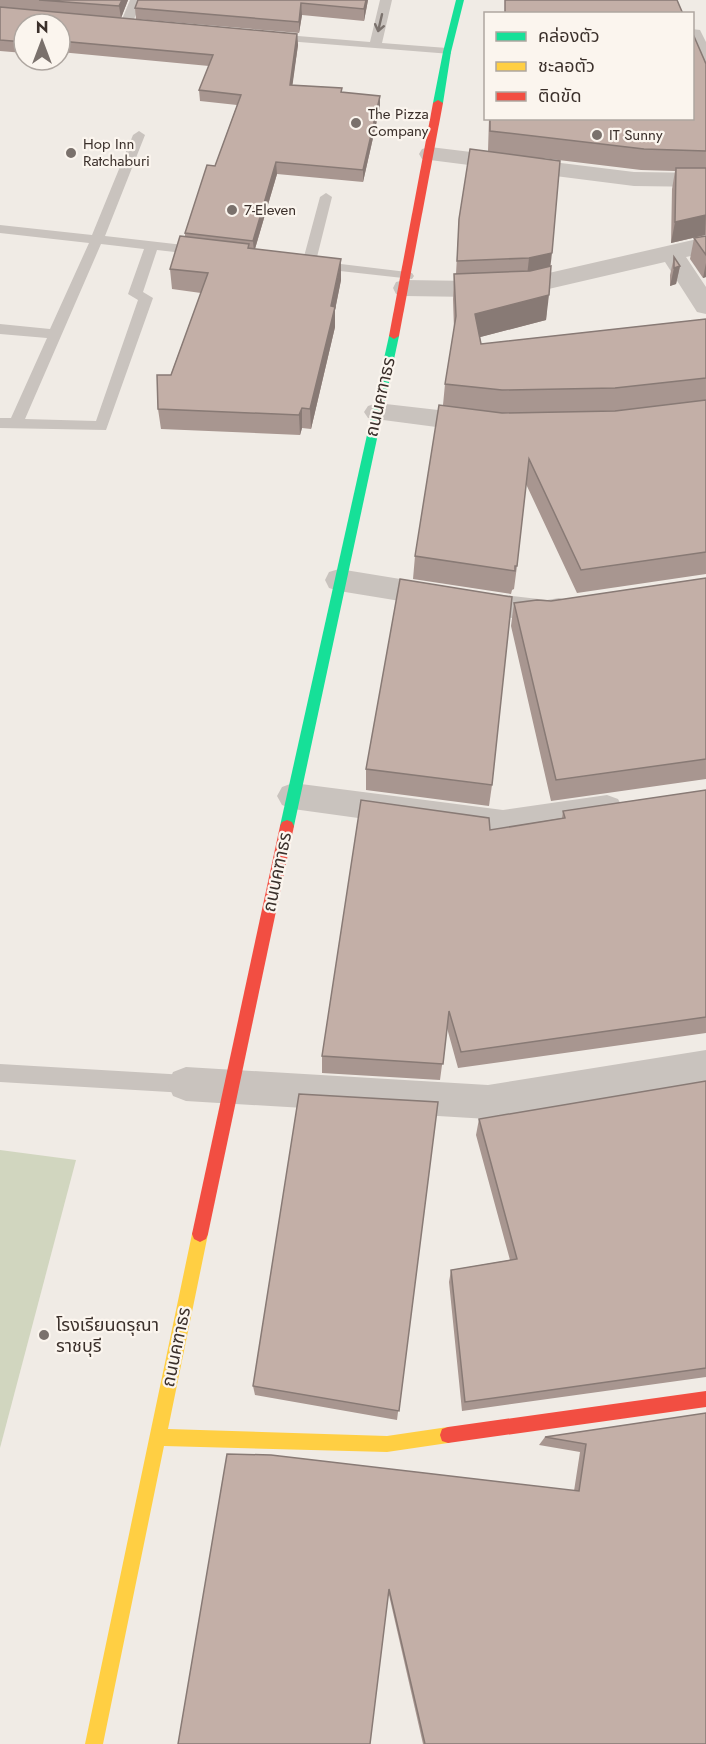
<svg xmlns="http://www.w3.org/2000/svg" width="706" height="1744" viewBox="0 0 706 1744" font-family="Jost,'Noto Sans Thai',sans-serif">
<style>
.green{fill:#d1d6bf}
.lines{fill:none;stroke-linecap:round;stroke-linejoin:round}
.lane{fill:#c9c3be;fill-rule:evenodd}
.street{fill:#c9c3be;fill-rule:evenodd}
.fast{fill:#16e098;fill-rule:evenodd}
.slow{fill:#ffcf43;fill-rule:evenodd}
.jam{fill:#f24e42;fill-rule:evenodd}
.wall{fill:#a89690}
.shaded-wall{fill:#887a75}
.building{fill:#c3afa7;stroke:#887a75;stroke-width:1.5}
.oneway{stroke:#7b726d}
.poi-dot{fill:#7a716c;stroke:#fbf5ee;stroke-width:2}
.labels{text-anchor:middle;stroke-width:4.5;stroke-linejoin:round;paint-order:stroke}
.far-poi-label{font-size:15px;fill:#3b302b;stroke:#fbf5ee;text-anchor:start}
.street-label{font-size:18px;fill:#3b302b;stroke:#fbf5ee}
.poi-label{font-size:18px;fill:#3b302b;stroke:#fbf5ee;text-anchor:start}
</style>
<rect width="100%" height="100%" fill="#f0ebe5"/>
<polygon class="green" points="0,1150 76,1160 0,1448"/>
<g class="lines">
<g class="lane">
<polygon points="130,0 142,0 132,24 126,27 120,24"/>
<polygon points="380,0 392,0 382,43 447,48 451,50 451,54 274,40 268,37 274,34 370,42"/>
<path d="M139,131L145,135L105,236L201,247L208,251L201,255L157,250L143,292L153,298L106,430L0,428V418H11L47,338L0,334V324L50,329L89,243L0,233V225L92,235L133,135ZM101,244L144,249L128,294L138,300L96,421L25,419Z"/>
<polygon points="326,193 332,197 316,261 407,272 412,273 414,276 412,279 304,267 302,264 320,197"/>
<polygon points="0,1064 186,1075 193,1078 196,1084 193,1090 186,1093 0,1082"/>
</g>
<g class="street">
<polygon points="692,29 700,30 706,42 706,70 698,68 692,58"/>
<polygon points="430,147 634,172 706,173 706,187 634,186 422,159 419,154 422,149"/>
<polygon points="706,237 706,253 686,257 706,287 706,314 697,312 665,262 527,294 472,297 405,296 396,294 393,288 396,282 405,280 472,281 527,278"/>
<polygon points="377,403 482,415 491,417 495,424 491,431 482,433 368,418 364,412 368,406"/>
<polygon points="339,569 486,593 547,600 559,598 569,601 574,609 569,617 547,622 486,615 339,591 329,588 325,580 329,572"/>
<polygon points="293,783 503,810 607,795 618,799 623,808 618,817 607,821 503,838 293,809 282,805 277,796 282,787"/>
<polygon points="706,1050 706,1084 488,1119 186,1101 173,1096 168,1084 173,1072 186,1067 488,1085"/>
</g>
<g class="fast">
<polygon points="456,0 464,0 451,52 443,103 438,106 433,103 443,52"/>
<polygon points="394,333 399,336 294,826 292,830 282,830 280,826 389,336"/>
</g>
<polygon class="slow" points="200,1226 206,1229 208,1234 168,1429 387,1436 448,1427 454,1429 456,1435 454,1441 448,1443 387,1452 164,1446 103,1744 85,1744 192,1234 194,1229"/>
<g class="jam">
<polygon points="438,100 443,103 399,336 394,339 389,336 433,103"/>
<polygon points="287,820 292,822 294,826 208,1234 206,1239 200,1242 194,1239 192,1234 280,826 282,822"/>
<polygon points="706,1391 706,1407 448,1443 442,1441 440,1435 442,1429 448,1427"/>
</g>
</g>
<g class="wall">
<polygon points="0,0 128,0 121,18 297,34 298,45 292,85 342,88 342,93 380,96 380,107 363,182 277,174 255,249 341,280 335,310 335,327 311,429 302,428 300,435 161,429 158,409 201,293 172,289 170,269 185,236 185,233 215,166 237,105 200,101 199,90 209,66 60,52 60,24 24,24 24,53 0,51"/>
<polygon points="138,0 368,0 364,21 302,15 299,33 136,19 135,8"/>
<polygon points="706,64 706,235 671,243 672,189 675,171 641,170 542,158 550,267 546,320 480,337 481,344 706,319 706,574 577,593 526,484 517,566 514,589 512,590 511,594 413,579 415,556 443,405 445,384 454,329 453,299 454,274 456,274 459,219 488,151 489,118 693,118"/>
<polygon points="706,236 706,277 703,278 690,259 694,238"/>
<polygon points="674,257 680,266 676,284 670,286 670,275"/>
<polygon points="706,578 706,779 551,801 511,626 514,603 551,601"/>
<polygon points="366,769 492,785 489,806 366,790"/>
<polygon points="706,790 706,1033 458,1068 447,1028 440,1080 322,1073 322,1056 490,830 562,818 563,811"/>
<polygon points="706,1081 706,1377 462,1411 449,1282 451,1270 510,1260 476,1135 479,1119"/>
<polygon points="438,1102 397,1420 255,1395 253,1386"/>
<polygon points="706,1413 706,1744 423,1744 389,1595 227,1454 574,1491 580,1452 539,1445 545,1437"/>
</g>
<g class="shaded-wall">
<polygon points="122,0 128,0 121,18 119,6"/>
<polygon points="366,0 368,0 364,21 364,9"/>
<polygon points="301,3 302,15 299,33 299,22"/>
<polygon points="297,34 298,45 291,96 290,85"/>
<polygon points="380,96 380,107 363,182 363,170"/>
<polygon points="276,162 277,174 254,252 253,241"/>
<polygon points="706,215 705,235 671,243 675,222"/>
<polygon points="552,253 550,270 527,276 529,258"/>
<polygon points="341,259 341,280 335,310 335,327 311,429 310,409"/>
<polygon points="706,263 706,277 703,278"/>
<polygon points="680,266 676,284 670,286 674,268"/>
<polygon points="549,295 546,320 473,339 475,314"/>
<polygon points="302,408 302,428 300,435 299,415"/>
</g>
<g class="building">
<polygon points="39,0 122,0 119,6"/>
<polygon points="138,0 366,0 364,9 301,3 299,22 135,8"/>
<polygon points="505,0 677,0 683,14 505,14"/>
<polygon points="0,7 297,34 290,85 342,88 341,92 380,96 363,170 276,162 253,241 185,233 207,165 215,166 241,95 199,90 213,55 60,41 60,24 24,24 24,42 0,40"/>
<polygon points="693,34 706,64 706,151 644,149 490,131 490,118 693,118"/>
<polygon points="470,149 560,161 552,253 529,258 457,261 459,219"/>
<polygon points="676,168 706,168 706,215 675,222"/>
<polygon points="180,236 249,244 248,248 341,259 331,306 335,307 310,409 302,408 299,415 158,409 157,375 171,375 208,273 170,269"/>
<polygon points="706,236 706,255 694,238"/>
<polygon points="674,257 680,266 674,268"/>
<polygon points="551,266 549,295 475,314 481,344 706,319 706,378 615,388 502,390 445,384 456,316 454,274 530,271"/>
<polygon points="706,400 706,552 581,570 529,459 517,566 515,566 515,571 415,556 439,405 502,413 615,411"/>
<polygon points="706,578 706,759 556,780 514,603 537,600 551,601"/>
<polygon points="400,579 512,597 492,785 366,769"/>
<polygon points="706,790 706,1017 461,1052 449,1011 443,1064 322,1056 361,800 489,818 490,830 565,818 563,811"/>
<polygon points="706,1081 706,1368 465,1402 451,1270 517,1259 479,1119"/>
<polygon points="299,1094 438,1102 399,1411 253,1386"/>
<polygon points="706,1413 706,1744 425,1744 389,1589 370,1744 178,1744 227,1454 271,1455 579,1491 586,1444 545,1437"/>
</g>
<defs><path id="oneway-shaft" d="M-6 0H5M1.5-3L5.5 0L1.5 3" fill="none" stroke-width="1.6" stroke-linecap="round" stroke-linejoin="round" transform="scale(1.5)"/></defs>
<use class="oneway" href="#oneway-shaft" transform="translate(380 23) rotate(103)"/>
<g class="poi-dot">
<circle cx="356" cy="123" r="6"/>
<circle cx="597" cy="135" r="6"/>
<circle cx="71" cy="153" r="6"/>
<circle cx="232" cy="210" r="6"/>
<circle cx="44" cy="1335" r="6"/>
</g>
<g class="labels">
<g class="far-poi-label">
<text x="368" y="119">The Pizza<tspan x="368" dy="17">Company</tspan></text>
<text x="609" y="140">IT Sunny</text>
<text x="83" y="149">Hop Inn<tspan x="83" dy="17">Ratchaburi</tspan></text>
<text x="244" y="215">7-Eleven</text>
</g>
<g class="street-label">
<text transform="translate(380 397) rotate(-77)" y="6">ถนนคฑาธร</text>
<text transform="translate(277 872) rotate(-78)" y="6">ถนนคฑาธร</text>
<text transform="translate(176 1347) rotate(-78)" y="6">ถนนคฑาธร</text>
</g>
<g class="poi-label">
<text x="56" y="1331">โรงเรียนดรุณา<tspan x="56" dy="21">ราชบุรี</tspan></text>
</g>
</g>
<rect x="484" y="12" width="210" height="108" fill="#fbf5ee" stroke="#aea6a0" stroke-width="1.5"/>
<rect x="496" y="32" width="30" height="9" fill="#16e098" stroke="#aea6a0" stroke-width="1.5"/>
<text x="538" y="42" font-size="18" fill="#3b302b">คล่องตัว</text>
<rect x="496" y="62" width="30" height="9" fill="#ffcf43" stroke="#aea6a0" stroke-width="1.5"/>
<text x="538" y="72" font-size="18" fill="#3b302b">ชะลอตัว</text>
<rect x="496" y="92" width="30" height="9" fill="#f24e42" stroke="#aea6a0" stroke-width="1.5"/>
<text x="538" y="102" font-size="18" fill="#3b302b">ติดขัด</text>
<g transform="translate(42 42)"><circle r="28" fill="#fbf5ee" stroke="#aea6a0" stroke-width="1.5"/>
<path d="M0-4.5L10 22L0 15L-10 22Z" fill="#7a716c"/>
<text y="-9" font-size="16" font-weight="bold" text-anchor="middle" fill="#3b302b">N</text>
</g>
</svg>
